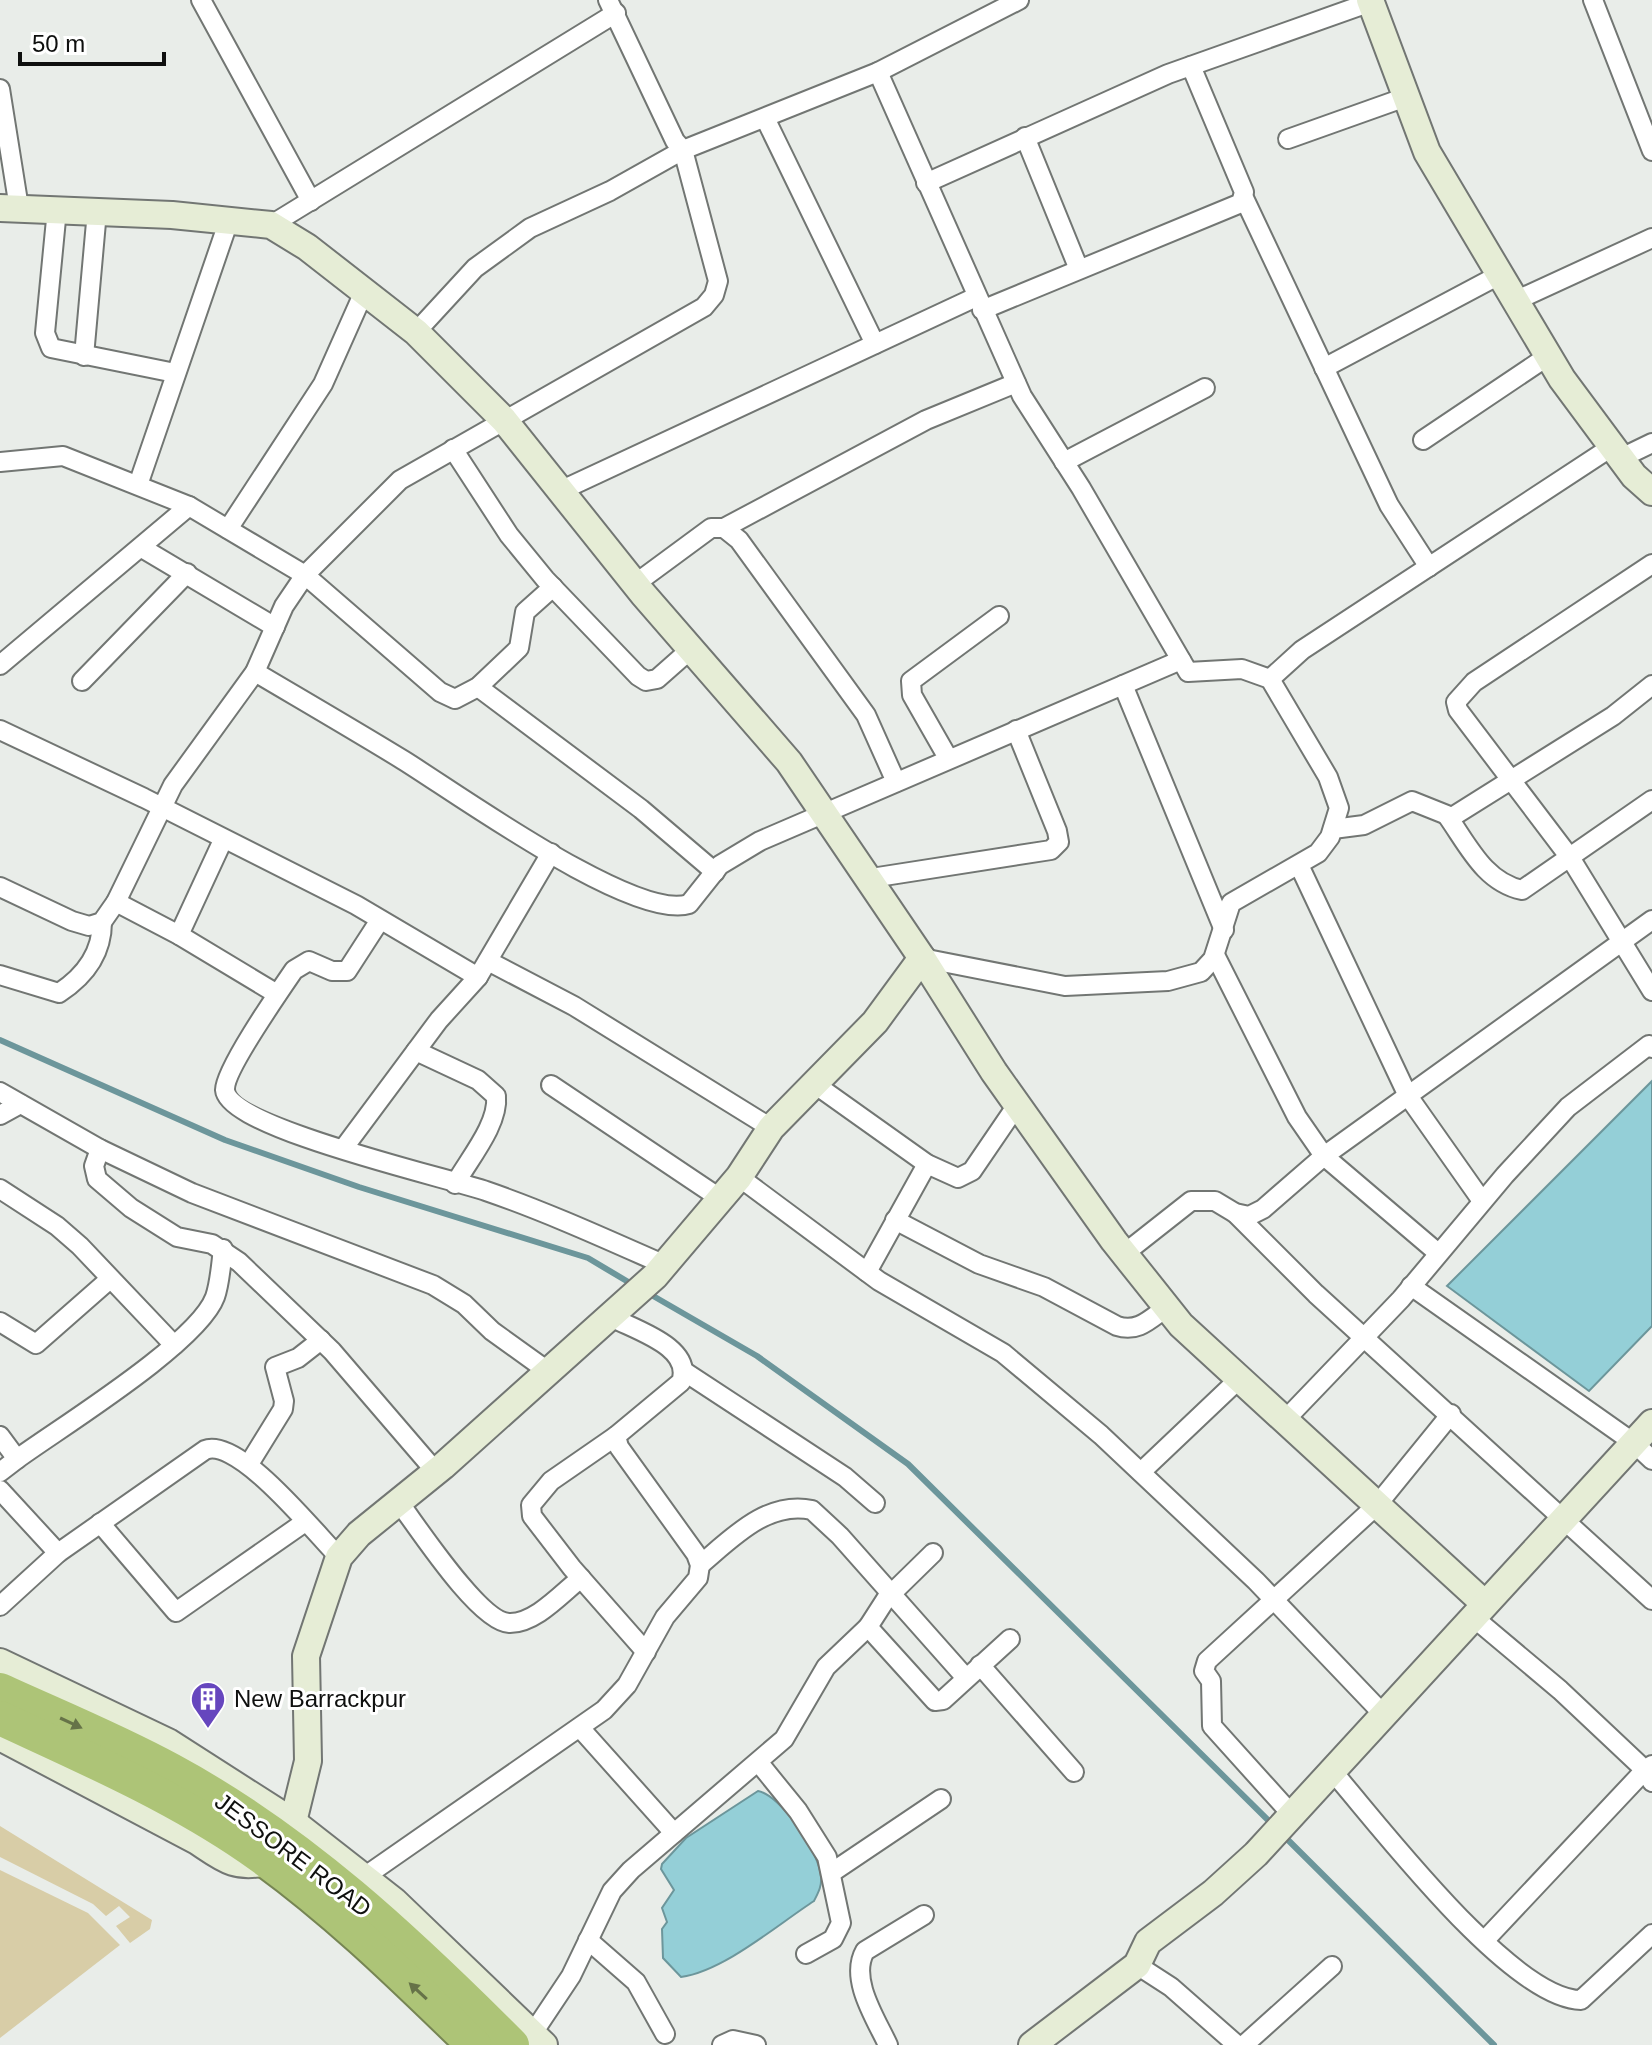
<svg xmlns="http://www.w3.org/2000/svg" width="1652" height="2045" viewBox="0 0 1652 2045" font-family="Arial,sans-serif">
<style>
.green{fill:#d8cda7}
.water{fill:#94cfd7;stroke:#6c969b;stroke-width:2}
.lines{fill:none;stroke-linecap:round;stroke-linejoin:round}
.stream{stroke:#6c969b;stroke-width:6}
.street-casing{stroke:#727673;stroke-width:22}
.secondary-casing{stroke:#727673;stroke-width:30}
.highway-casing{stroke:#768553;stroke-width:38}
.street{stroke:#fff;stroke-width:18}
.secondary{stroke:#e6edd6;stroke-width:26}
.highway{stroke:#adc477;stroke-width:34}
.oneway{fill:#667348}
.labels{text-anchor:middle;stroke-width:6;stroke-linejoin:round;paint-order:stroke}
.poi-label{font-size:24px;fill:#0f100f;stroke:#fff;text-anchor:start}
.street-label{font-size:24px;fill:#0f100f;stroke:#fff}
</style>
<rect width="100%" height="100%" fill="#e9ede9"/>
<g class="green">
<polygon points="0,1826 152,1920 150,1929 130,1943 116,1926 130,1917 119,1906 106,1916 93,1904 0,1857"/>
<polygon points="0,1870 88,1913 120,1945 0,2038"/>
</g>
<g class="water">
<polygon points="1652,1081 1652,1326 1589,1391 1447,1286"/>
<path d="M758,1791C781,1795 820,1853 821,1877C822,1886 818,1893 814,1901C777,1925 724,1971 681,1977L663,1958L662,1929L667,1922L662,1908L674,1890L661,1869L662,1864L686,1838Z"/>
</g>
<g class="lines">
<g class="stream">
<polyline points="0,1040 225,1140 359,1187 588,1258 635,1286"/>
<polyline points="648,1293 757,1356 908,1464 1273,1825"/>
<polyline points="1284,1836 1494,2045"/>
</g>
<g class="street-casing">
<g id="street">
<polyline points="201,0 311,201"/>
<polyline points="608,0 675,141 683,150 878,72 1022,396 1081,488 1188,672 1242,669 1270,679 1328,777 1339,808 1330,837 1318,853 1231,903 1213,959 1201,972 1168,981 1065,986 922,958"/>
<polyline points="1593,0 1652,151"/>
<polyline points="878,72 1019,0"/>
<polyline points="0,89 19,208"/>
<polyline points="766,120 875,344"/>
<polyline points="1025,137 1078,267"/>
<polyline points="1288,139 1406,97"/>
<polyline points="926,183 1168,74 1371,2"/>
<polyline points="1244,198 1389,505 1429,567"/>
<polyline points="57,209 45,333 51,348 175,373"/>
<polyline points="271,225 616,13"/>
<polyline points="1517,300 1652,238"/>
<polyline points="982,310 1241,203 1244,192 1191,66"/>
<polyline points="84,356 97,211"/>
<polyline points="1324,368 1501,274"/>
<polyline points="1423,440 1548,356"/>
<polyline points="453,449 509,535 545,579 638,676 646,681 657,679 691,649"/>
<polyline points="1621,458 1652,443"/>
<polyline points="0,462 63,456 189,506 305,575 440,692 455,699 478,687 519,648 525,612 553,587"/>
<polyline points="1064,462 1205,388"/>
<polyline points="138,485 229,220"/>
<polyline points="560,491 976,297"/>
<polyline points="724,528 926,420 1016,383"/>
<polyline points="228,529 323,384 364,292"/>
<polyline points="142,548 275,627"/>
<polyline points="1652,564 1474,682 1456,702 1458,710 1571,859 1652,991"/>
<polyline points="635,584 711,528 724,528 739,540 866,715 896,782"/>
<polyline points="0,665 189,506"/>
<path d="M255,672C304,701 354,730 403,760C455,792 635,922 689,904L720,865L760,841L1181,660"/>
<polyline points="1270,679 1302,650 1613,446"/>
<polyline points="82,681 187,573"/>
<polyline points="1123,685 1224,930"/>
<polyline points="478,687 641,809 715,872"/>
<polyline points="0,730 144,798 356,905 478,977"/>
<polyline points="948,758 912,695 911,681 999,616"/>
<path d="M1448,817C1469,847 1485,882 1522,890L1652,800"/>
<polyline points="1333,829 1364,825 1412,801 1452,817 1613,716 1652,685"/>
<polyline points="1299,865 1408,1096 1482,1201"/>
<polyline points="865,879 1051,850 1059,842 1057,831 1016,730"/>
<polyline points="0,887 72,921 89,926 102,922 116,902 173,785 255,672 284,606 305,575 400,480 704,307 714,295 718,281 683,150 610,191 530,228 475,268 416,332"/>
<polyline points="116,902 179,935 277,994"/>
<path d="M380,920L347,971H332L309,961L294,970C281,989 224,1071 225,1090C228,1128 449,1178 486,1191C547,1212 606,1239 665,1265"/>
<polyline points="179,935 223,840"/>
<polyline points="1215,955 1297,1117 1324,1156 1438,1253"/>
<polyline points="488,961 574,1006 771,1128"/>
<path d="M0,975L59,993C85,976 102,953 102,922"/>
<path d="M416,1051L478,1080L496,1096C499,1124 469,1159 455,1184"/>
<polyline points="551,1085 721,1199"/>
<polyline points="816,1085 927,1164 958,1178 972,1171 1017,1105"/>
<polyline points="0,1092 100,1149 192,1193 433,1285 464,1304 492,1331 549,1372"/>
<polyline points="0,1115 20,1104"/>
<polyline points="100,1149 94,1166 97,1179 131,1208 177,1237 212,1244 239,1262 332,1351 436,1472"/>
<polyline points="343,1149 439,1020 478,977 551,853"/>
<polyline points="739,1177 879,1281 1003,1353 1101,1435 1256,1581 1383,1714"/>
<polyline points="0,1189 57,1226 80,1246 174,1345"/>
<polyline points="1235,1213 1316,1294 1652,1600"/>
<path d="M895,1220L979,1264L1044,1287L1117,1326C1138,1333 1150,1319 1167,1307"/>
<polyline points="1125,1253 1191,1201 1215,1201 1235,1213 1249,1216 1263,1209 1324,1156 1652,920"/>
<polyline points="867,1272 927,1164"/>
<polyline points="1411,1286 1634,1443 1652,1460"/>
<polyline points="0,1322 36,1344 110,1279"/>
<polyline points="685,1372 845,1477 875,1503"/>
<polyline points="1285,1420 1401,1299 1505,1175 1568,1107 1649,1045 1652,1048"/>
<polyline points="0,1436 17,1459 0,1472"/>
<polyline points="616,1436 551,1481 531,1505 532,1516 572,1568 646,1652"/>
<path d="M17,1459C61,1427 198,1343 215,1297C220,1283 221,1264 223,1249"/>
<polyline points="249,1464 283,1409 284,1401 275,1367 298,1358 321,1340"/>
<polyline points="1141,1472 1238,1380"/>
<path d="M0,1490L58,1553L205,1450C238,1436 315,1533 339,1557"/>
<path d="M398,1501C417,1526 479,1622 509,1623C535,1624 562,1593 581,1578"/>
<polyline points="100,1523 176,1612 305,1522"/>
<path d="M700,1565C731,1539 767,1500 812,1510L840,1536L966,1678"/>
<polyline points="0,1606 58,1553"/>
<polyline points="1473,1617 1560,1690 1645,1770 1652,1765"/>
<polyline points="868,1627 935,1701 943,1700 1010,1639"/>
<polyline points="980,1665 1074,1772"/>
<polyline points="581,1729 674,1833"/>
<polyline points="759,1763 798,1811 827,1857 841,1923 833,1939 806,1954"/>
<path d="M1333,1772C1380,1826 1511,1999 1581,2000L1652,1934"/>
<polyline points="1294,1817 1212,1726 1211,1681 1204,1671 1207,1661 1377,1505 1451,1414"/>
<polyline points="831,1873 941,1799"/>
<path d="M354,1884L604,1710L627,1685L665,1617L698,1578L700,1565L696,1554L619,1447L616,1436L681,1382C694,1347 635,1330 611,1317"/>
<polyline points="588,1940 636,1982 665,2034"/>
<polyline points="1485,1940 1645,1770 1652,1782"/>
<polyline points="1137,1965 1171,1987 1237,2045"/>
<polyline points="527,2042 571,1976 612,1891 631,1870 784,1739 826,1667 868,1627 886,1599 933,1553"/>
<polyline points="722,2045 733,2040 756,2045"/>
<path d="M888,2045C876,2019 849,1979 865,1951L924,1915"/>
<polyline points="1244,2045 1332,1966"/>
</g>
</g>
<g class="secondary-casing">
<g id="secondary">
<polyline points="1370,0 1427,152 1562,379 1634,476 1652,492"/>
<polyline points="0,208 172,215 271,225 307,247 416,332 504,420 643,594 789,762 922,958 994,1072 1114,1241 1181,1325 1485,1604"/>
<polyline points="0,1662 168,1742 293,1822 394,1901 544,2045"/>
<path d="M0,1737L197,1841C224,1859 234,1869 267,1862"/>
<polyline points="293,1822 308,1761 306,1656 339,1557 359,1534 443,1466 655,1276 739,1177 771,1128 875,1022 922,958"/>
<polyline points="1032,2045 1137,1965 1148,1942 1213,1893 1256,1854 1652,1423"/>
</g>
</g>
<g class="highway-casing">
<g id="highway">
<path d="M0,1690C57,1716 116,1740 171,1770C301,1840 409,1942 512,2045"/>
<path d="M0,1718C84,1757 172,1795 249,1848C331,1905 403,1976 474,2045"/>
</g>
</g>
<use href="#street" class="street"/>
<use href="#secondary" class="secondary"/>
<use href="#highway" class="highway"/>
</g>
<defs><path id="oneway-solid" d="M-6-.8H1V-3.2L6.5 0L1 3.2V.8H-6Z" transform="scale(2)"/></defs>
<g class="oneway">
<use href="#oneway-solid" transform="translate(71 1723) rotate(25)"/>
<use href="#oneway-solid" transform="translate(418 1991) rotate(-137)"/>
</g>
<defs>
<g id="building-pin" transform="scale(1.8)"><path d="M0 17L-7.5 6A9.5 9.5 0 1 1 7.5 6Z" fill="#6646be" stroke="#fff"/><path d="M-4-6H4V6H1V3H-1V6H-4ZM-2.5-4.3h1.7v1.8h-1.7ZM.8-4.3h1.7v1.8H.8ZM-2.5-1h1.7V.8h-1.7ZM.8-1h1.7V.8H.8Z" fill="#fff"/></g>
</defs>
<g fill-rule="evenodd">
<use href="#building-pin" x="208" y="1699"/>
</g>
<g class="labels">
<g class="poi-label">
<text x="234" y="1707">New Barrackpur</text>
</g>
<g class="street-label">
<text transform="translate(293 1855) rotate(37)" y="8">JESSORE ROAD</text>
</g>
</g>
<path d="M20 52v12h144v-12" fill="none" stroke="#0f100f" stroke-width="4"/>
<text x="32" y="52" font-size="24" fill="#0f100f" stroke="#ffffff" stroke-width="6" paint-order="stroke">50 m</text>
</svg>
